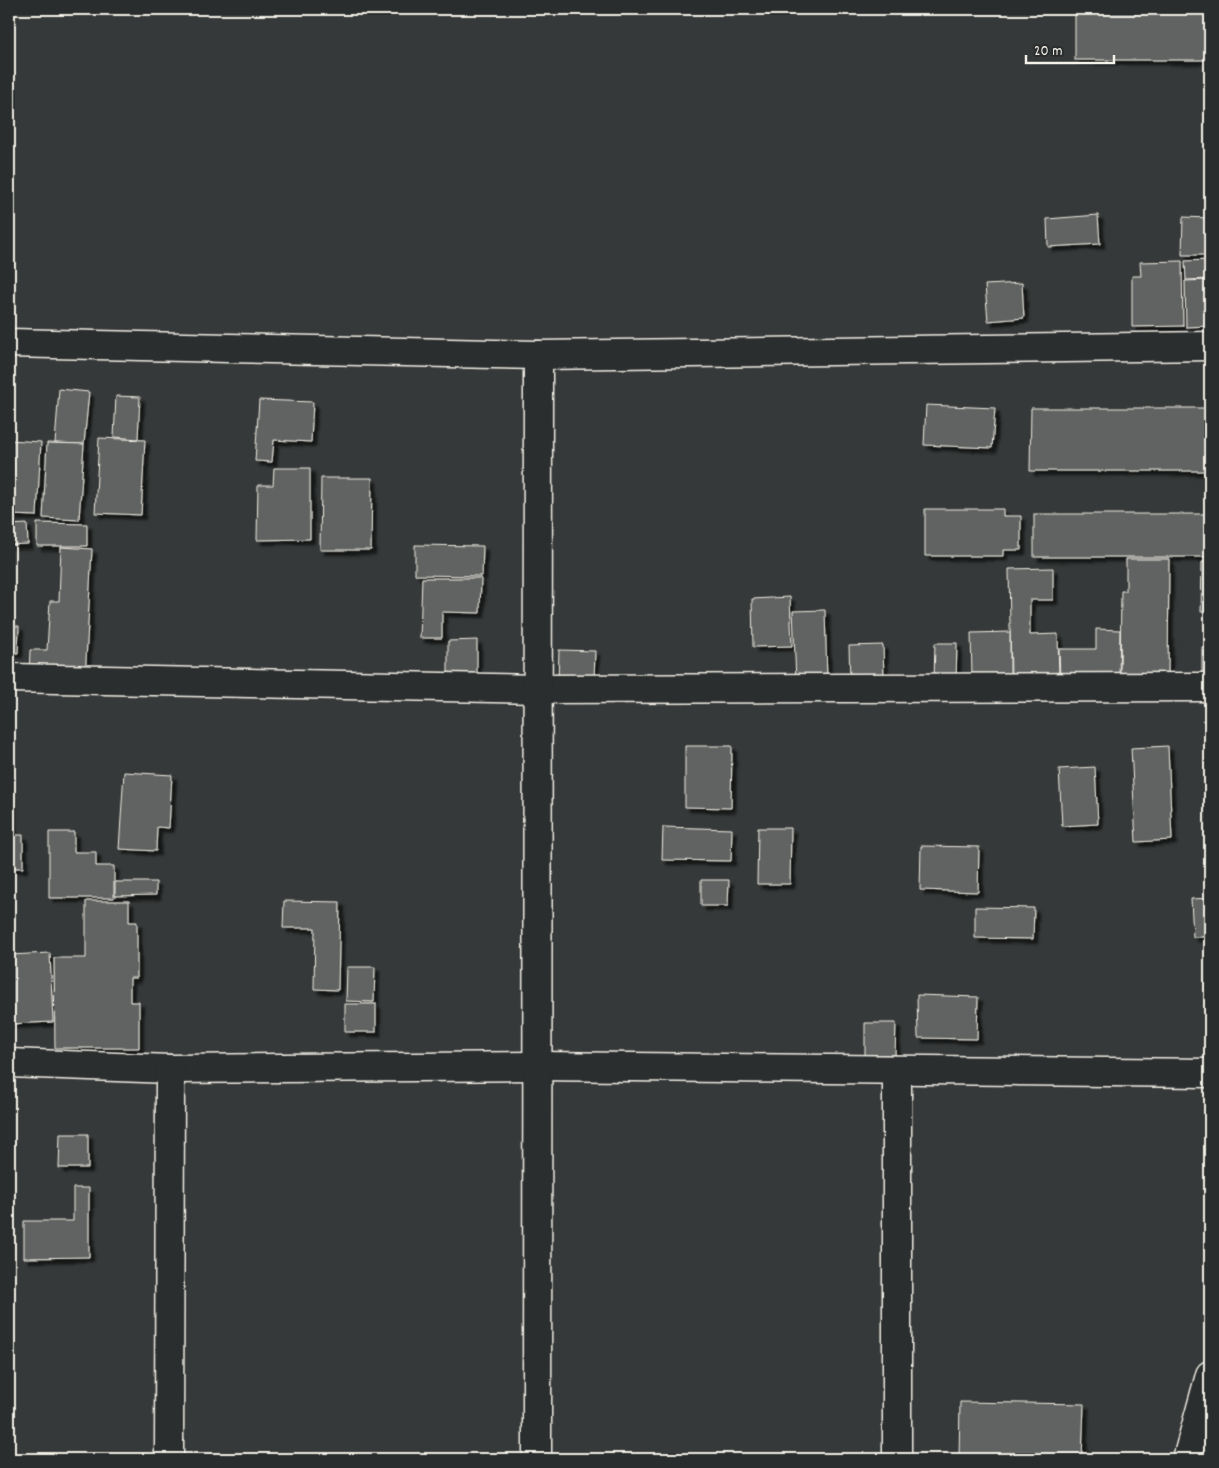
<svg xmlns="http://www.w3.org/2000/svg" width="1219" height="1468" viewBox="0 0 1219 1468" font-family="Dekko,sans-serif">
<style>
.building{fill:#616362;stroke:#f4f1e8;filter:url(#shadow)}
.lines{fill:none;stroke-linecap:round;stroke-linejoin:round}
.street-casing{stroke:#f4f1e8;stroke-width:31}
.secondary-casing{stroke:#f4f1e8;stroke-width:31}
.street{stroke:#2a2d2e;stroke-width:28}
.secondary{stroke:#2a2d2e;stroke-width:28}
</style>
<defs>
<filter id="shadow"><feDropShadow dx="4.5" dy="4.5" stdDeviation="1" flood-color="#0009"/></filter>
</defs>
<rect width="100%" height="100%" fill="#363939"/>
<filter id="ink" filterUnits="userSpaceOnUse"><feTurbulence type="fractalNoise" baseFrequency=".02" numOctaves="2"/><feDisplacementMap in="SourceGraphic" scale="10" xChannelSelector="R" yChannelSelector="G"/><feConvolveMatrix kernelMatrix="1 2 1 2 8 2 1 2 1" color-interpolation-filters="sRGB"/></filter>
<g filter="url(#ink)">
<g class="building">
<rect x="1075" y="9" width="135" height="51"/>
<polygon points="1098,215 1100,244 1048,247 1047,219"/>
<polygon points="1183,217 1210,218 1210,255 1182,255"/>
<polygon points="1210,260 1210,279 1186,280 1185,261"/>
<polygon points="1182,261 1183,326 1132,327 1132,276 1141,276 1140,262"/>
<polygon points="1210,280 1210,326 1186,327 1185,281"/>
<polygon points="1022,283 1024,318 988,321 985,285"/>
<polygon points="59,389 89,392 84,444 55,443"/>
<polygon points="116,396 140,397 138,439 114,437"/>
<polygon points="259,400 313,402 311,442 274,440 272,462 255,461"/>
<polygon points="926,405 995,408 992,448 924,445"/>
<polygon points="1031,408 1210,408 1210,471 1030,471"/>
<polygon points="99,438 145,440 141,515 95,513"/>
<polygon points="9,440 41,442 37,516 9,515"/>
<polygon points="47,443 84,444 79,520 43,518"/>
<polygon points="274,468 310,468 310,539 257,540 258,485 273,485"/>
<polygon points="321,478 372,478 371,550 320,550"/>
<polygon points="925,509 1003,509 1003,516 1021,516 1021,550 1003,550 1003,556 925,556"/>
<rect x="1034" y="514" width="176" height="43"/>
<polygon points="37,523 87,524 87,546 37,546"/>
<polygon points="27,524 28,544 9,545 9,525"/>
<polygon points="415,545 483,546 482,576 415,575"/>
<polygon points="61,547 92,549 85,679 29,676 30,650 47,650 50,601 59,601"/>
<polygon points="1126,559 1169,559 1168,679 1120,678 1121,591 1126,591"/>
<polygon points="1202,562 1210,562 1210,612 1201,612"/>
<polygon points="1053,568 1053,600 1030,600 1030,635 1058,634 1059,680 1011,681 1009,569"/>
<polygon points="422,578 481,578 480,613 442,612 442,638 420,638"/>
<polygon points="790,597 792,646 753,647 752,599"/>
<polygon points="825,610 827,680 796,681 793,611"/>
<polygon points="9,626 19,626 18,653 9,653"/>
<polygon points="1096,629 1120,630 1119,679 1060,679 1059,649 1096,649"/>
<polygon points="1010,632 1010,675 972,676 971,633"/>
<polygon points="477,640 477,675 448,675 448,641"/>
<polygon points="935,643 957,643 956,682 934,681"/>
<polygon points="883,645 884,680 850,681 849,646"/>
<polygon points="1202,647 1210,648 1210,684 1202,684"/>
<polygon points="559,650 595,651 594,682 558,682"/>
<polygon points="685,746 732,746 731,808 685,807"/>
<polygon points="1168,746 1172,840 1136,842 1131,748"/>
<polygon points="1095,767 1098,824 1062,826 1059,769"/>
<polygon points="124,772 172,775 169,828 157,827 156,851 119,849"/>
<polygon points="9,797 11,797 12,835 23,835 23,868 9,868"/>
<polygon points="663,827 732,829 731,861 662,860"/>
<polygon points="758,828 791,828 790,884 757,884"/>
<polygon points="49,832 74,832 74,852 96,852 96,866 114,866 114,898 49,898"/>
<polygon points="921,846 979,847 978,892 920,890"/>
<polygon points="701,880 729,880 728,906 701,906"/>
<polygon points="115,882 156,882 156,895 115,896"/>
<polygon points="1210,898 1210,937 1193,937 1191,899"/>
<polygon points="86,901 129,901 129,922 137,922 137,978 130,978 130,1002 139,1002 139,1048 55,1048 54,958 86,958"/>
<polygon points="284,901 340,902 338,990 314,989 315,928 283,928"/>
<polygon points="975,907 1034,908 1033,939 975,938"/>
<polygon points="50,953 53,1022 9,1024 9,955"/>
<polygon points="347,967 375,967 374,1002 346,1001"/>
<polygon points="917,995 978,997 977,1039 918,1038"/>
<rect x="345" y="1004" width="31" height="28"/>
<polygon points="865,1023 896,1023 895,1055 865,1055"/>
<polygon points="60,1134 88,1134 88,1168 59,1168"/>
<polygon points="73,1188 89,1188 89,1257 24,1258 24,1221 73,1221"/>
<polygon points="960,1402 1084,1404 1082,1459 959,1459"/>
</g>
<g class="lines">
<g class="street-casing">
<g id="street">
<polyline points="9,678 538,689 1210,687"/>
<polyline points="9,1063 170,1069 538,1066 1210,1073"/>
<polyline points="897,1070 897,1459"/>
<polyline points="169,1459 170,1069"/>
<polyline points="537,1459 538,355"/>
<polyline points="1187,1459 1210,1375"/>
</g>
</g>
<g class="secondary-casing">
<polyline id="secondary" points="9,343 538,355 1210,346"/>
</g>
<use href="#street" class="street"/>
<use href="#secondary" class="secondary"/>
</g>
</g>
<rect width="1219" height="1468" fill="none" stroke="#2a2d2e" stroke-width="30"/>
<rect x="15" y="15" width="1189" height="1438" fill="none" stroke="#f4f1e8" stroke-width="2" filter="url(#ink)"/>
<path d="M1026 55v8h88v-8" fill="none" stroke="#f4f1e8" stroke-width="2.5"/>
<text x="1034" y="55" font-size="15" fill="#f4f1e8" stroke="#2a2d2e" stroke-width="4" paint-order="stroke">20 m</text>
</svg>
